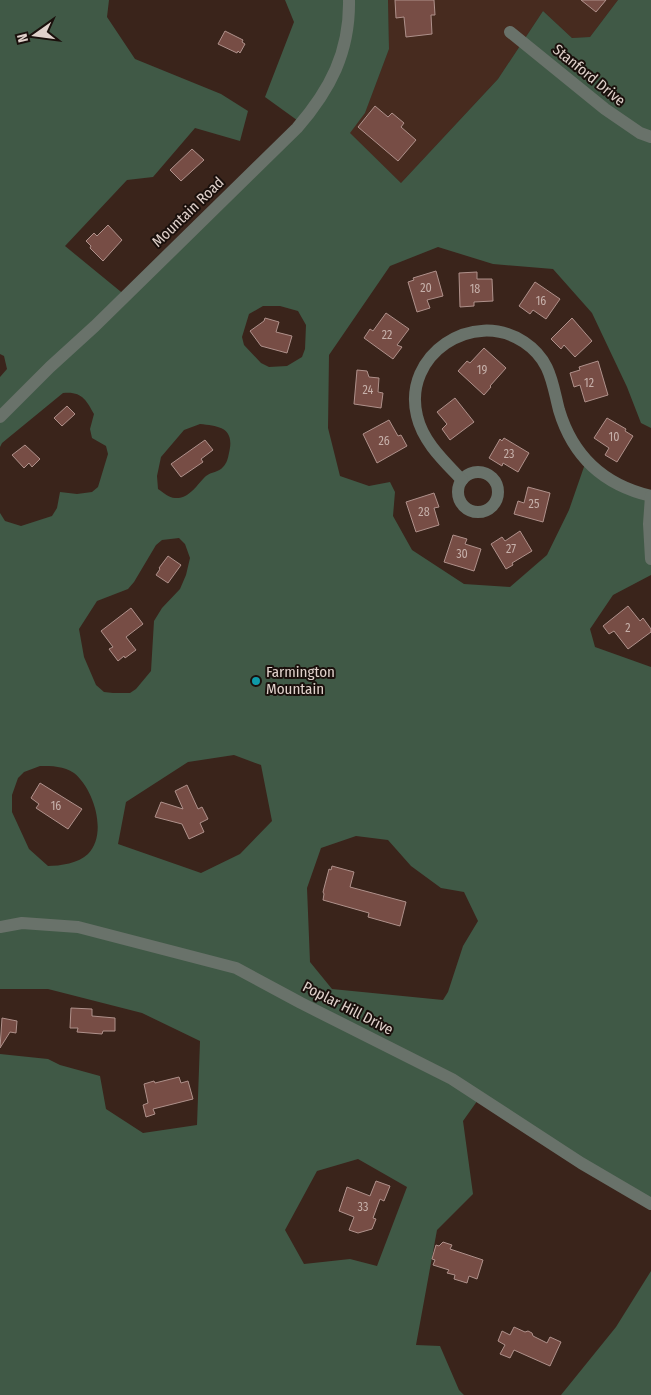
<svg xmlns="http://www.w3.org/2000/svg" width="651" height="1395" viewBox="0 0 651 1395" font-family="'Fira Sans Condensed',sans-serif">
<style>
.built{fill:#472b1f}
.green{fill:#405946;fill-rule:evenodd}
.building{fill:#774d45;stroke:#af918b}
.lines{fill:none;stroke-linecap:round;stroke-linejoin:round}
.minor{stroke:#69726a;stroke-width:12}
.culture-dot{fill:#0f9aa8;stroke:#1a100c;stroke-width:2}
.labels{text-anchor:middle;stroke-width:4;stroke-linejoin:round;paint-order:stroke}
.number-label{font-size:12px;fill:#c6b0aa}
.street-label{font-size:15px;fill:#e0d1cb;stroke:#1a100c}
.poi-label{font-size:15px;fill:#e0d1cb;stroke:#1a100c;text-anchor:start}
</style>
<rect width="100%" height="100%" fill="#3a241b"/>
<polygon class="built" points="388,0 618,0 590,37 572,38 543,11 498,79 401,183 349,133 365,113 389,49"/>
<g class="green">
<path d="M0,0H109L107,17L135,59L221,94L248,111L240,141L195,128L153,177L127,180L65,246L126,296L301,123L265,97L294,22L285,0H388L389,49L365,113L350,133L401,183L498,79L543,11L572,38L590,37L618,0H651V428L641,423L627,387L592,313L553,269L493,264L438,247L390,266L329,355L328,428L340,476L369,486L390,482L395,492L393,516L412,550L464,584L510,587L547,555L569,510L586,461L651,496V575L613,595L590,629L595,647L651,667V1204L480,1097L463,1121L473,1194L437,1230L416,1345L440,1346L459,1390L464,1395H0V1054L48,1059L60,1065L100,1076L106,1109L143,1133L197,1125L200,1041L142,1013L48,989H0V513L5,521L21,526L52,516L57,508L60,492L77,494L92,492L98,487L108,454L106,446L92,438L90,429L94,414C86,400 82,391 63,393L2,443L0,447V377L7,369L4,356L0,354ZM263,306H280L298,311L306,325L305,349L302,357L287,366L269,367L261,363L244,345L242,337L249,314ZM200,424C220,426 235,428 229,453C228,458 227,463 223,467C219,472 211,472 206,476C197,484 190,499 175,498C169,498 163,492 158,489L157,476L161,457L184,430ZM179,538L185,544L190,558L186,575L180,589L162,608L154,621L151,671L136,689L130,693H113L104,692L96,685L84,657L79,629L97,601L128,589L134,582L156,545L162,540ZM234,755L261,765L272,821L240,854L201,873L118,844L126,802L188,762ZM40,766C52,766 64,766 74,773C94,789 108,834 88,854C79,863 60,866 48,866L29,849L12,812V795L18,778L24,772ZM356,836L388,840L411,866L441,888L464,892L478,921L463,946L448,992L443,1000L332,989L310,962L307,888L321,848ZM358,1159L407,1187L377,1266L350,1259L304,1264L285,1230L317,1171Z"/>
<polygon points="651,1271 651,1395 561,1395 616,1327"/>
</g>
<g class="building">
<polygon points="395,0 434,0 435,15 431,15 432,34 406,37 404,17 396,18"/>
<polygon points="581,0 606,0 596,12"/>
<polygon points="225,31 243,40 242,42 245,44 240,53 238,51 237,53 218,44"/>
<polygon points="375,106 388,117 392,113 404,123 401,127 416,140 398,161 358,127"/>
<polygon points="192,149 204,160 181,181 170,170"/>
<polygon points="108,225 122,240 103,261 90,248 91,246 86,241 94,233 97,236"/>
<polygon points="436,271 443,296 427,300 430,308 417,312 408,282 414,280 413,278"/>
<polygon points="477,272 477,279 492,279 493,301 474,302 474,306 460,307 459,273"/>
<polygon points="535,282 560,299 546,319 533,310 530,314 519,306"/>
<polygon points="386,313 409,329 397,345 402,347 393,359 364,338 370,329 373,331"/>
<polygon points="265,318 279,322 276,332 292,336 287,353 261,346 250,331 264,321"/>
<polygon points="572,318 592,341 575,357 564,345 561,349 551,339"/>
<polygon points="484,348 506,368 490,386 491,387 484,395 458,371 467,361 470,363"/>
<polygon points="598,361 608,395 585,402 580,385 574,387 570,373 580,370 579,367"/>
<polygon points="357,370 367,371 369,377 379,378 378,392 383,393 381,408 354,404"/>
<polygon points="455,398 474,422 450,440 442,429 447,424 437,412"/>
<polygon points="67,406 75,414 62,426 54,418"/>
<polygon points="607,418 626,429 625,431 633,436 617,462 605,455 609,448 594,438"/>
<polygon points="389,420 398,436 401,435 407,446 377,463 363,434"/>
<polygon points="504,438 529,453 518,472 503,463 502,466 489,458 500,439 502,441"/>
<polygon points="205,440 213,450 201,459 203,462 181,477 171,464"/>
<polygon points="25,445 40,459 32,467 29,463 24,468 12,455"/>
<polygon points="528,487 550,493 543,522 514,514 518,501 524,503"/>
<polygon points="434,493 439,507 434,508 439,525 416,532 406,502"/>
<polygon points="520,531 532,551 512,563 513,565 506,569 491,544 502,537 505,541"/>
<polygon points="453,535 467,539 465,544 481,549 474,571 444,562"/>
<polygon points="168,556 181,565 168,583 156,575 160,569 159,568"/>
<polygon points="628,606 640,621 643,618 651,629 651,632 628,649 614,631 609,634 603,626"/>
<polygon points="131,608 143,624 126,637 136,650 125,658 124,656 118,661 109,649 113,647 101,631"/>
<polygon points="40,783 82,809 68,829 36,808 39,804 31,798"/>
<polygon points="187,785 198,809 202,807 208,819 200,823 204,832 189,839 182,824 155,817 161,802 183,809 175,791"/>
<polygon points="332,866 354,872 350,887 406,902 400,926 368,917 369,913 323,900 324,894 323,892 329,869 331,870"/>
<polygon points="71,1008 92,1009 92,1016 115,1018 115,1031 103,1031 102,1034 77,1032 78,1028 70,1028"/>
<polygon points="2,1018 17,1021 16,1033 10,1032 0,1048"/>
<polygon points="179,1077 181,1083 188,1081 193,1099 153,1109 155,1114 146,1117 143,1105 148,1103 144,1084 154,1081 155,1083"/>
<polygon points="376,1181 390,1186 384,1201 380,1199 373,1218 376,1219 372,1229 358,1233 349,1230 354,1217 339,1211 347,1187 370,1196"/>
<polygon points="443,1242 452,1245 450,1249 483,1260 477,1279 469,1276 467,1283 454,1279 455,1275 447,1273 449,1270 433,1265 435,1260 432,1259 436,1245 439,1246"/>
<polygon points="514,1327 525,1332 528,1331 532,1333 533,1336 547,1343 550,1337 561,1342 550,1366 514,1350 510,1358 500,1354 505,1345 498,1341 502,1331 510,1335"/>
</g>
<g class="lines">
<g class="minor">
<polyline points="510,32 605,109 640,133 651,137"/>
<path d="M0,417L50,367L95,326L297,128C330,90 350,52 349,0"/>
<circle cx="478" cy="492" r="20"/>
<path d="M462,480C444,461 423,442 417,416C402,355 473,308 524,342C551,360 552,383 559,410C573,457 604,485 651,496"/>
<polyline points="651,496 649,524 651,559"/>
<polyline points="0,927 22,923 78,927 236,968 301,1003 452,1079 581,1163 651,1204"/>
</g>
</g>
<circle class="culture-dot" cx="256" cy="681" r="5"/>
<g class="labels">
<g class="number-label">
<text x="426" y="292">20</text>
<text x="475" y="293">18</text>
<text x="541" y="305">16</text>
<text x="387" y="339">22</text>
<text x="482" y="374">19</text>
<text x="589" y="387">12</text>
<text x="368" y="394">24</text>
<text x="614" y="441">10</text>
<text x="384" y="445">26</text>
<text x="509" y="458">23</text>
<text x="534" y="508">25</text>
<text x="424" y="516">28</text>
<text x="511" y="553">27</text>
<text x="462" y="558">30</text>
<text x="628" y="632">2</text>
<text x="56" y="810">16</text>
<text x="363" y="1211">33</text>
</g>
<g class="street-label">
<text transform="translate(589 75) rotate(39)" y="5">Stanford Drive</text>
<text transform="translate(188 212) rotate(-44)" y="5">Mountain Road</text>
<text transform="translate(348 1008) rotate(27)" y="5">Poplar Hill Drive</text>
</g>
<g class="poi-label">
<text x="266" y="677">Farmington<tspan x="266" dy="17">Mountain</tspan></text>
</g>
</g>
<g transform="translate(35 35) rotate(256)" stroke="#1a100c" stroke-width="4" paint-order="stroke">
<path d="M0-4L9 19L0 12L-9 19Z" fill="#e0d1cb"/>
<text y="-8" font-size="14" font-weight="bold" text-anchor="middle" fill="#e0d1cb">N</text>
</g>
</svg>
